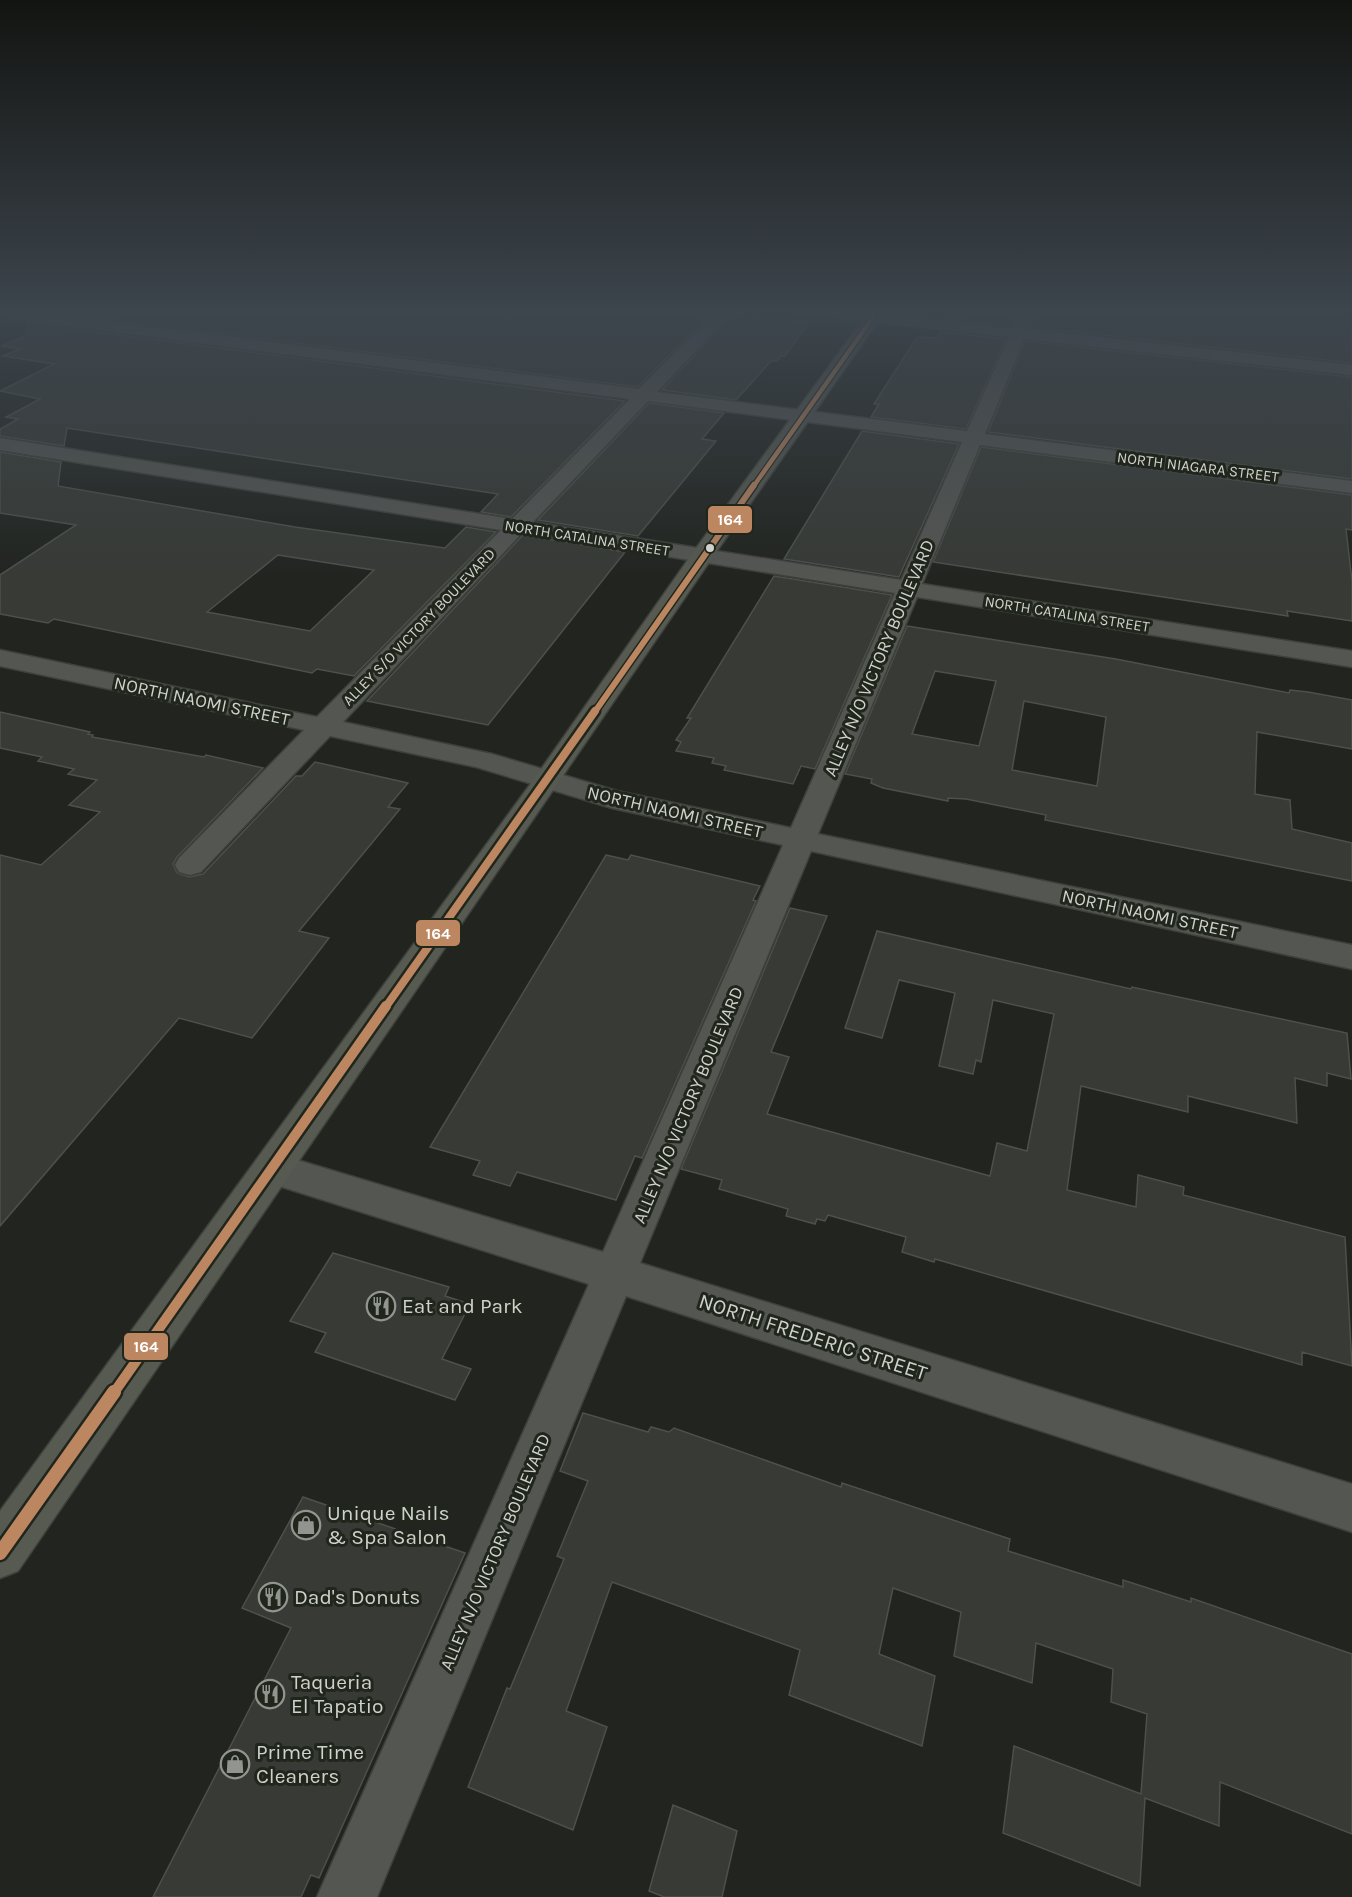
<svg xmlns="http://www.w3.org/2000/svg" width="1352" height="1897" viewBox="0 0 1352 1897" font-family="Karla,sans-serif">
<style>
.building{fill:#373a35;stroke:#4d504b;stroke-width:1.5;fill-rule:evenodd}
.lines{fill:none;stroke-linecap:round;stroke-linejoin:round}
.minor-casing{stroke:#3e403c;stroke-width:3}
.major-casing{stroke:#3e403c;stroke-width:3}
.minor{fill:#545652;fill-rule:evenodd}
.major{fill:#565a50;fill-rule:evenodd}
.bus-1-far4-casing{stroke:#21261d;stroke-width:7}
.bus-1-far3-casing{stroke:#21261d;stroke-width:9}
.bus-1-far2-casing{stroke:#21261d;stroke-width:13}
.bus-1-far1-casing{stroke:#21261d;stroke-width:15}
.bus-1-casing{stroke:#21261d;stroke-width:19}
.bus-1-far4{stroke:#bb8660;stroke-width:4.5}
.bus-1-far3{stroke:#bb8660;stroke-width:6}
.bus-1-far2{stroke:#bb8660;stroke-width:8}
.bus-1-far1{stroke:#bb8660;stroke-width:10}
.bus-1{stroke:#bb8660;stroke-width:14}
.bus-dot{fill:#cfd2cc;stroke:#21261d;stroke-width:2}
.labels{text-anchor:middle;stroke-width:6;stroke-linejoin:round;paint-order:stroke}
.far-street-label{font-size:15px;fill:#cfd2cc;stroke:#21261d}
.street-label{font-size:18px;fill:#cfd2cc;stroke:#21261d}
.near-poi-label{font-size:21px;fill:#cfd2cc;stroke:#21261d;text-anchor:start}
.near-street-label{font-size:21px;fill:#cfd2cc;stroke:#21261d}
.line-badge{stroke:#21261d;stroke-width:2}
.badge-label{font-size:16px;text-anchor:middle;font-weight:bold;fill:#fff}
</style>
<rect width="100%" height="100%" fill="#21241f"/>
<g class="building">
<polygon points="62,313 711,313 638,387"/>
<polygon points="949,313 1002,314 1017,313 1012,326 946,318"/>
<polygon points="1037,313 1348,313 1352,333 1352,363 1031,327"/>
<polygon points="733,314 809,322 785,356 781,356 777,361 771,361 736,400 662,390"/>
<polygon points="28,323 625,401 511,517 481,512 498,494 67,428 64,446 0,436 0,429 18,419 6,417 40,399 0,391 54,364 3,356 20,349 2,346 27,335"/>
<polygon points="940,332 1006,339 966,429 871,417 879,404 874,404 917,337 936,338"/>
<polygon points="1025,341 1352,377 1352,479 988,432"/>
<polygon points="649,403 724,413 702,439 716,441 638,536 538,520"/>
<polygon points="862,431 959,444 899,577 784,559"/>
<polygon points="981,447 1352,495 1352,530 1346,529 1352,581 1352,621 1287,611 1288,616 933,562"/>
<path d="M0,452L61,462L58,486L295,527L445,548L466,527L496,532L354,676L317,669L312,673L54,619L48,623L0,614V575L76,525L0,513ZM278,555L367,569L374,570L310,631L207,612Z"/>
<polygon points="523,535 625,552 488,725 367,701"/>
<polygon points="774,576 892,595 815,769 801,766 793,784 724,770 726,766 712,763 714,758 676,751 681,742 676,740 691,718 687,718"/>
<path d="M907,626L1116,659L1289,693L1290,690L1308,692L1352,700V749L1257,732L1255,794L1290,800L1292,829L1352,843V881L1045,820L1046,815L966,799L948,798V801L883,788L871,783L872,779L845,774ZM935,671L996,681L979,746L912,734ZM1024,701L1106,717L1097,786L1012,770Z"/>
<polygon points="0,712 90,732 88,734 93,735 92,737 204,757 206,755 263,768 177,857 173,864 177,873 189,877 203,874 296,776 302,776 315,762 408,783 388,807 400,809 299,931 329,938 252,1038 179,1018 0,1226 0,855 41,865 100,812 69,805 97,780 68,774 74,769 38,761 42,757 0,748"/>
<polygon points="606,855 628,860 631,855 760,886 753,900 756,901 642,1158 635,1156 616,1200 517,1172 510,1186 473,1175 480,1161 430,1147"/>
<polygon points="790,908 827,916 771,1052 789,1057 767,1114 990,1176 997,1143 1027,1151 1054,1014 993,1000 981,1062 976,1060 973,1074 939,1066 955,993 899,980 882,1038 845,1028 877,931 1131,989 1132,987 1347,1033 1351,1079 1327,1073 1327,1086 1295,1078 1297,1123 1188,1096 1188,1112 1081,1086 1067,1190 1136,1207 1138,1175 1184,1187 1183,1195 1345,1237 1352,1366 1302,1352 1302,1365 935,1259 934,1262 902,1252 906,1237 828,1215 825,1221 817,1219 815,1224 786,1216 788,1209 719,1189 722,1180 681,1169"/>
<polygon points="333,1253 449,1287 445,1296 470,1304 442,1359 471,1369 455,1400 315,1352 326,1333 290,1321"/>
<polygon points="583,1413 648,1432 651,1427 669,1432 674,1428 841,1487 842,1483 1010,1539 1008,1551 1123,1587 1123,1580 1191,1602 1191,1598 1352,1654 1352,1834 1220,1782 1219,1826 1145,1798 1140,1886 1003,1833 1014,1746 1141,1794 1147,1714 1111,1702 1113,1669 1036,1643 1032,1683 954,1656 961,1612 893,1588 879,1654 935,1676 922,1746 789,1695 800,1650 612,1582 566,1711 607,1727 573,1830 468,1787 507,1688 510,1689 564,1559 557,1556 588,1481 560,1471"/>
<polygon points="303,1497 465,1553 319,1878 311,1875 301,1897 153,1897 291,1628 242,1608"/>
<polygon points="673,1805 737,1831 722,1897 664,1897 649,1891"/>
</g>
<g class="lines">
<g class="minor-casing">
<path id="minor" d="M0,313H44L639,389L714,313H731L657,392L967,431L1009,337L837,318L829,313H879L1013,328L1019,313H1035L1028,329L1352,365V375L1024,339L985,434L1352,481V493L980,445L922,584L1352,651V667L917,597L818,834L1352,945V969L811,851L640,1263L1352,1484V1532L626,1296L377,1897H317L589,1284L260,1180L254,1169L260,1158L274,1153L603,1252L783,845L612,808L476,767L330,736L201,872L190,875L179,872L175,865L179,858L304,730L0,666V650L317,717L501,530L0,450V438L512,519L630,399L8,318ZM648,401L962,442L901,580L533,522ZM522,533L895,593L791,828L617,791L492,754L343,722Z"/>
</g>
<g class="major-casing">
<polygon id="major" points="868,313 884,313 712,558 18,1571 0,1578 0,1511 537,775 694,551"/>
</g>
<use href="#minor" class="minor"/>
<use href="#major" class="major"/>
<g class="bus-1-far4-casing">
<polyline id="bus-1-far4" points="753,487 876,313"/>
</g>
<g class="bus-1-far3-casing">
<polyline id="bus-1-far3" points="594,713 754,485"/>
</g>
<g class="bus-1-far2-casing">
<polyline id="bus-1-far2" points="385,1008 595,711"/>
</g>
<g class="bus-1-far1-casing">
<polyline id="bus-1-far1" points="113,1394 386,1006"/>
</g>
<g class="bus-1-casing">
<polyline id="bus-1" points="0,1553 114,1392"/>
</g>
<use href="#bus-1-far4" class="bus-1-far4"/>
<use href="#bus-1-far3" class="bus-1-far3"/>
<use href="#bus-1-far2" class="bus-1-far2"/>
<use href="#bus-1-far1" class="bus-1-far1"/>
<use href="#bus-1" class="bus-1"/>
</g>
<linearGradient id="sky" x2="0" y2="1"><stop stop-color="#121411"/><stop offset="0.54" stop-color="#3d454d"/><stop offset="1" stop-color="#3d454d" stop-opacity="0"/></linearGradient>
<rect width="1352" height="579" fill="url(#sky)"/>
<defs>
<g id="restaurant-ring" transform="scale(1.5)"><circle r="9.5" fill="#21261d" stroke="#92958f" stroke-width="1.5"/><path d="M-5-6h1v4h1v-4h1v4h1v-4h1v5L-1.5 .5V6h-2V.5L-5-1ZM5-6V6H3V1.5H1.5Q1.5-4 5-6Z" fill="#92958f"/></g>
<g id="shop-ring" transform="scale(1.5)"><circle r="9.5" fill="#21261d" stroke="#92958f" stroke-width="1.5"/><path d="M-5-2.5h2.3a2.7 3.5 0 0 1 5.4 0H5L5.5 6h-11ZM-1.5-2.5h3a1.5 2.3 0 0 0-3 0Z" fill="#92958f"/></g>
</defs>
<g fill-rule="evenodd">
<use href="#restaurant-ring" x="381" y="1306"/>
<use href="#shop-ring" x="306" y="1525"/>
<use href="#restaurant-ring" x="273" y="1597"/>
<use href="#restaurant-ring" x="270" y="1694"/>
<use href="#shop-ring" x="235" y="1764"/>
</g>
<circle class="bus-dot" cx="710" cy="548" r="5"/>
<g class="labels">
<g class="far-street-label">
<text transform="translate(1198 467) rotate(7)" y="5">NORTH NIAGARA STREET</text>
<text transform="translate(587 538) rotate(9)" y="5">NORTH CATALINA STREET</text>
<text transform="translate(1067 614) rotate(9)" y="5">NORTH CATALINA STREET</text>
<text transform="translate(419 627) rotate(-46)" y="5">ALLEY S/O VICTORY BOULEVARD</text>
</g>
<g class="street-label">
<text transform="translate(879 658) rotate(-67)" y="6">ALLEY N/O VICTORY BOULEVARD</text>
<text transform="translate(202 701) rotate(12)" y="6">NORTH NAOMI STREET</text>
<text transform="translate(675 812) rotate(13)" y="6">NORTH NAOMI STREET</text>
<text transform="translate(1150 914) rotate(12)" y="6">NORTH NAOMI STREET</text>
<text transform="translate(688 1105) rotate(-67)" y="6">ALLEY N/O VICTORY BOULEVARD</text>
<text transform="translate(495 1552) rotate(-67)" y="6">ALLEY N/O VICTORY BOULEVARD</text>
</g>
<g class="near-poi-label">
<text x="402" y="1313">Eat and Park</text>
<text x="327" y="1520">Unique Nails<tspan x="327" dy="24">&amp; Spa Salon</tspan></text>
<text x="294" y="1604">Dad's Donuts</text>
<text x="291" y="1689">Taqueria<tspan x="291" dy="24">El Tapatio</tspan></text>
<text x="256" y="1759">Prime Time<tspan x="256" dy="24">Cleaners</tspan></text>
</g>
<g class="near-street-label">
<text transform="translate(813 1337) rotate(18)" y="7">NORTH FREDERIC STREET</text>
</g>
</g>
<g class="line-badge">
<rect x="707" y="505" width="46" height="29" rx="6" fill="#bb8660"/>
<rect x="415" y="919" width="46" height="28" rx="6" fill="#bb8660"/>
<rect x="123" y="1332" width="46" height="29" rx="6" fill="#bb8660"/>
</g>
<g class="badge-label">
<text x="730" y="525">164</text>
<text x="438" y="939">164</text>
<text x="146" y="1352">164</text>
</g>
</svg>
